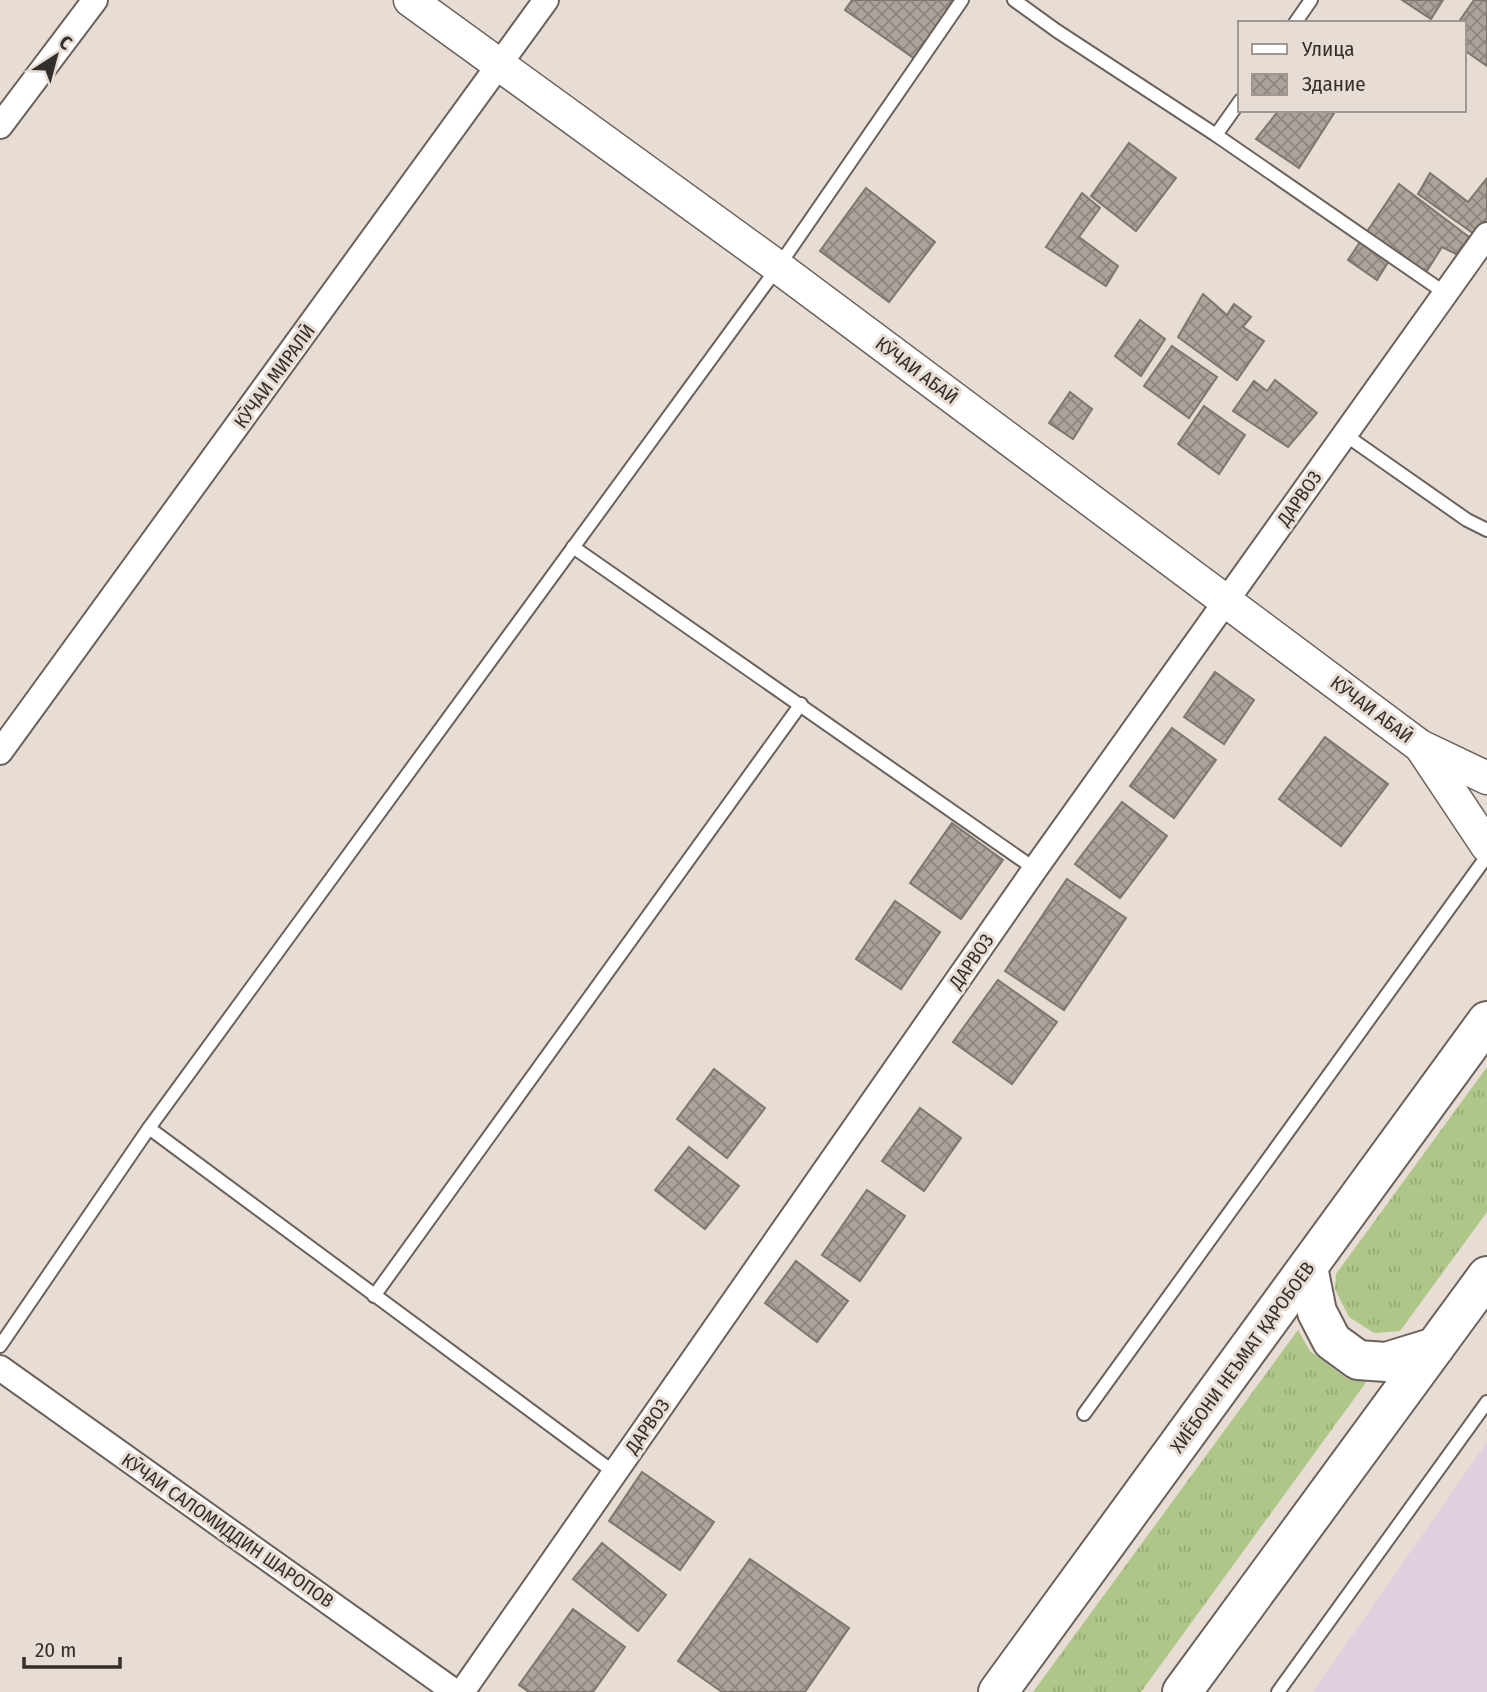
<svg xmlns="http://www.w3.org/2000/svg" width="1487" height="1692" viewBox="0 0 1487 1692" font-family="'Fira Sans Condensed',sans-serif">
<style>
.commercial{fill:#e1cedf}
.grass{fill:url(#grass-tufts)}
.building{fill:url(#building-cross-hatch);stroke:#7f776e;stroke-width:2}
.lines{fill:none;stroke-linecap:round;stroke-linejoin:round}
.service-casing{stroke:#6b625b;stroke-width:16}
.minor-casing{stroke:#6b625b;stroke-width:28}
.tertiary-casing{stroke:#6b625b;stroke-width:35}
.trunk-casing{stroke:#6b625b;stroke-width:42}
.service{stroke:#fff;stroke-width:12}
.minor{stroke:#fff;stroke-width:24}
.tertiary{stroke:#fff;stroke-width:32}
.trunk{stroke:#fff;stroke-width:38}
.labels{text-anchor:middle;stroke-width:6;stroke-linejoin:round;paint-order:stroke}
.street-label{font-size:19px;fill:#332f2c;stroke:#e7ddd4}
</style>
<defs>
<pattern id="grass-tufts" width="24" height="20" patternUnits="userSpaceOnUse" patternTransform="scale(1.75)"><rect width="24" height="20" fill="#afc689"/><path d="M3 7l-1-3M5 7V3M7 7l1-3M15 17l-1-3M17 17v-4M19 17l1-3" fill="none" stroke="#97aa76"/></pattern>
<pattern id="building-cross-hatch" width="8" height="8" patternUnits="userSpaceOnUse" patternTransform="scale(1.75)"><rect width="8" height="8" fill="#aca39a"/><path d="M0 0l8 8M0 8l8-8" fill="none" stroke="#8d857e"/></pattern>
</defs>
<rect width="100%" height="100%" fill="#e7ddd4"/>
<polygon class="commercial" points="1487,1442 1487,1692 1313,1692"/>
<g class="grass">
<polygon points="1487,1067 1487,1212 1400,1331 1374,1333 1349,1317 1335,1289 1336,1274"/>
<polygon points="1298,1330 1310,1351 1346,1378 1367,1381 1141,1692 1033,1692"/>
</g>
<g class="building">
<polygon points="852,0 956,0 915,59 845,10"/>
<polygon points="1402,0 1443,0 1431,19"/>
<polygon points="1474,0 1487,0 1487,66 1464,50 1464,23 1458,23"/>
<polygon points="1279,110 1336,110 1299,168 1256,139"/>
<polygon points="1129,143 1176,178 1136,231 1091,196"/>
<polygon points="1430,173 1468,202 1487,178 1487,218 1474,234 1418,194"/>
<polygon points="1399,184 1469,237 1458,255 1442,247 1425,274 1392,256 1377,280 1348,260"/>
<polygon points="866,188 935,242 889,302 820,251"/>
<polygon points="1082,193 1100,208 1079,237 1118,266 1106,286 1046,247"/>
<polygon points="1203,294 1227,315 1234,304 1251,317 1243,327 1264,341 1237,380 1178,337"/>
<polygon points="1140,320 1165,339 1141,376 1115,356"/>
<polygon points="1172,346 1217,377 1189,418 1144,386"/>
<polygon points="1275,380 1317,413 1288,447 1233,411 1254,381 1267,391"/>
<polygon points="1070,392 1092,409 1073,439 1049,423"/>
<polygon points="1204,406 1245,435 1219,474 1178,444"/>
<polygon points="1215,672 1254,700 1224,744 1184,717"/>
<polygon points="1172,728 1216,760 1174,818 1130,786"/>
<polygon points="1325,737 1388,784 1341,846 1279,799"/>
<polygon points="1122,802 1167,836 1120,898 1075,864"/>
<polygon points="952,823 1003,860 961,919 910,883"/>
<polygon points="1067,879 1126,918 1064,1010 1005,971"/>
<polygon points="895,901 940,932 901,989 856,959"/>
<polygon points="998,980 1057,1022 1012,1084 953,1042"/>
<polygon points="714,1069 765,1108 727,1158 677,1119"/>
<polygon points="920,1108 961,1138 924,1191 882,1161"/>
<polygon points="689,1147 739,1186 705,1229 655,1190"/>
<polygon points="867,1190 905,1216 860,1281 822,1255"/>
<polygon points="796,1261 848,1301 817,1342 765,1303"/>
<polygon points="642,1472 714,1522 680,1570 609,1521"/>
<polygon points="602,1543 666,1595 638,1631 573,1579"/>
<polygon points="750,1559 849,1628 805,1692 722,1692 678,1661"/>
<polygon points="573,1609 625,1647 593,1692 529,1692 519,1685"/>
</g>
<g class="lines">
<g class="service-casing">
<g id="service">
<polyline points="1014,0 1057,31 1216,135 1445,293"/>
<polyline points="1295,23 1311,0"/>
<polyline points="1216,135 1240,101"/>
<polyline points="1344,434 1467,520 1487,530"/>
<polyline points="573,547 1035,869"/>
<polyline points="149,1128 615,1473"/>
<polyline points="374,1296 801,704"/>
<polyline points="0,1346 149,1128 778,267 962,0"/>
<polyline points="1084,1414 1487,856"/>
<polyline points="1278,1692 1487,1402"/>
</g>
</g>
<g class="minor-casing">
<g id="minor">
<polyline points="0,126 95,0"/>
<polyline points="0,752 546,0"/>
<polyline points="0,1368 455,1692"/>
<polyline points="462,1692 1035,869 1487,235"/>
</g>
</g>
<g class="tertiary-casing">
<g id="tertiary">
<polyline points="410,0 778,267 1420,746 1487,778"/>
<polyline points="1421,747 1487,846"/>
</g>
</g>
<g class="trunk-casing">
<g id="trunk">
<polyline points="1308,1267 1317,1312 1332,1341 1358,1360 1386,1362 1435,1347"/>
<polyline points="998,1692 1487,1021"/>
<polyline points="1182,1692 1487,1276"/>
</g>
</g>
<use href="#service" class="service"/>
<use href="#minor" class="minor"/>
<use href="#tertiary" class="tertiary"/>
<use href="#trunk" class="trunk"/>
</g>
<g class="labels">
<g class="street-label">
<text transform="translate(917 370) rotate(37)" y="7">КӮЧАИ АБАӢ</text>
<text transform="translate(274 376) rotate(-54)" y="7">КӮЧАИ МИРАЛӢ</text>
<text transform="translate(1299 498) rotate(-55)" y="7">ДАРВОЗ</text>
<text transform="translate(1372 709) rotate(37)" y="7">КӮЧАИ АБАӢ</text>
<text transform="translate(971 961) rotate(-55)" y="7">ДАРВОЗ</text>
<text transform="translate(1242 1357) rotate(-54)" y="7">ХИЁБОНИ НЕЪМАТ ҚАРОБОЕВ</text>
<text transform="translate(647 1426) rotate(-55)" y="7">ДАРВОЗ</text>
<text transform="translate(228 1530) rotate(35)" y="7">КӮЧАИ САЛОМИДДИН ШАРОПОВ</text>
</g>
</g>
<rect x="1238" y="21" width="228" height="91" fill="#e7ddd4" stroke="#9f9791" stroke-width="2"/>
<rect x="1252" y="44" width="35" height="10" fill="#ffffff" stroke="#9f9791" stroke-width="2"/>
<text x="1302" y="56" font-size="21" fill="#332f2c">Улица</text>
<rect x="1252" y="74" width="35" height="21" fill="url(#building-cross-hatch)" stroke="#9f9791" stroke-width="2"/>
<text x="1302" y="91" font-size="21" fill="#332f2c">Здание</text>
<g transform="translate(56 56) rotate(36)" stroke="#e7ddd4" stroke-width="5" paint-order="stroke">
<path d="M0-5L12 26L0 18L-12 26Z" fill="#332f2c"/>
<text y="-10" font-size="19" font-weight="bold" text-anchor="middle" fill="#332f2c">С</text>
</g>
<path d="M24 1657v10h96v-10" fill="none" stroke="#332f2c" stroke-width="3.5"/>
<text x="35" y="1657" font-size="21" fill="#332f2c" stroke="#e7ddd4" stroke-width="5" paint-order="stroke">20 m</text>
</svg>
